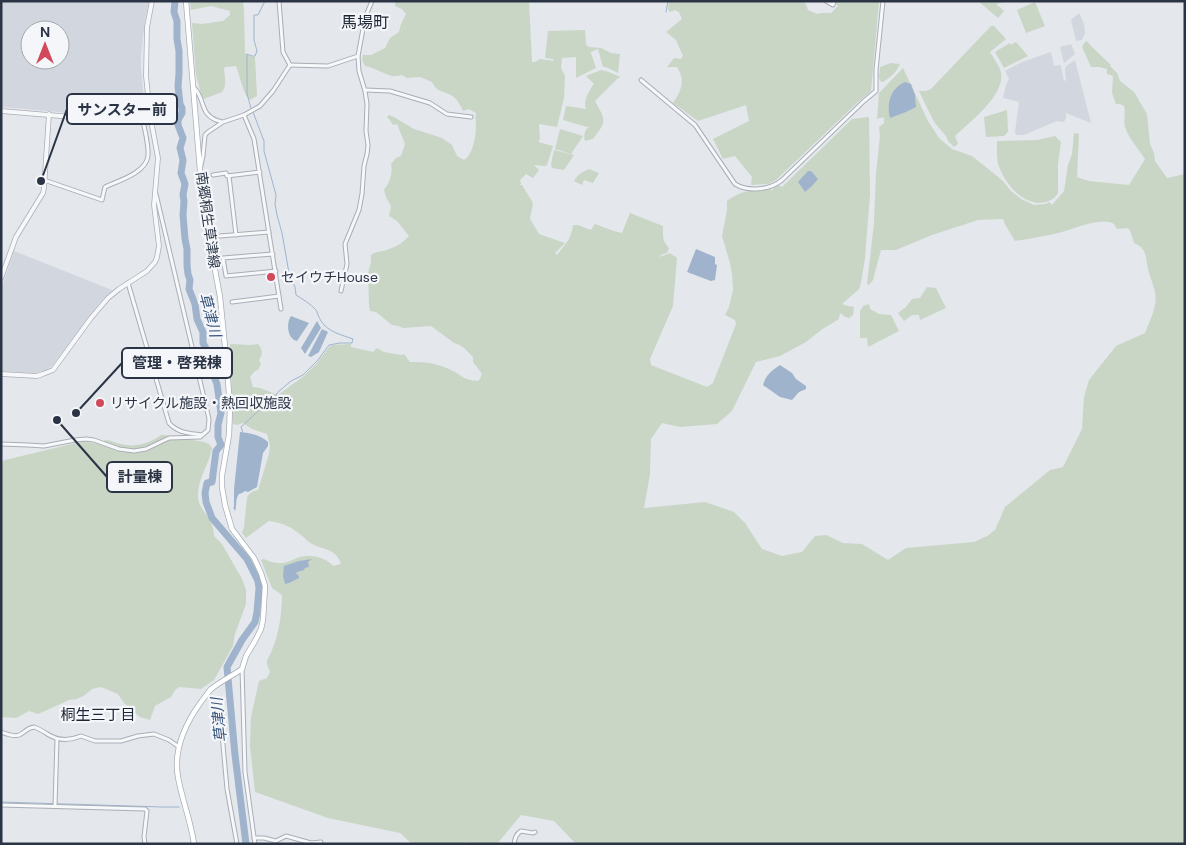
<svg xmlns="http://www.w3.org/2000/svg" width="1186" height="845" viewBox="0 0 1186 845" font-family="'DM Sans','Noto Sans JP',sans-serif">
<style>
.built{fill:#d2d6de;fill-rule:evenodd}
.green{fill:#c9d6c5}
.water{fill:#9fb4cc}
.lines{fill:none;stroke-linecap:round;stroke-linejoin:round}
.stream{stroke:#9fb4cc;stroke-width:1}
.river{stroke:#9fb4cc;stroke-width:7}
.minor-casing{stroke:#a9aeb7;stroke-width:5}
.tertiary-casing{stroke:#a9aeb7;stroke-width:5.5}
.secondary-casing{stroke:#a9aeb7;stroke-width:6}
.minor{stroke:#f7f8fa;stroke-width:3}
.tertiary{stroke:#f7f8fa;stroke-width:4}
.secondary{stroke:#fff;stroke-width:4.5}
.poi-dot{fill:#d1495b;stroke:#f4f6f9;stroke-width:2}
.labels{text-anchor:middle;stroke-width:4.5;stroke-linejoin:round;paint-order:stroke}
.street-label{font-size:14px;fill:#2b3445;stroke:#f4f6f9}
.poi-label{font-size:14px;fill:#2b3445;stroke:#f4f6f9;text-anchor:start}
.water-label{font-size:15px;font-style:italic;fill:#34527a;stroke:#f4f6f9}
.neighbourhood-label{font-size:15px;fill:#1d2536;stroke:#f4f6f9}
.quarter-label{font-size:16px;fill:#1d2536;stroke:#f4f6f9}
.leader{fill:none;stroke:#2b3445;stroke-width:2}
.callout-dot{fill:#2b3445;stroke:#f4f6f9;stroke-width:2}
.callout{fill:#f4f6f9;stroke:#2b3445;stroke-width:2}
.callout-label{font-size:15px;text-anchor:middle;font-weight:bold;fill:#2b3445}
</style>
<rect width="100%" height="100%" fill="#e4e7ec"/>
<g class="built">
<path d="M1,1H149L145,20L141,54V69L145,112L143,117L138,119L1,107ZM30,30H60V60H30Z"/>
<polygon points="1079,13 1084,24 1085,33 1082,40 1076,41 1071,20"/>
<polygon points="1071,44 1075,54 1064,63 1060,47"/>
<polygon points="1051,52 1054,66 1061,65 1061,66 1064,81 1066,80 1065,69 1066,66 1075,60 1091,123 1066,113 1066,118 1064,122 1057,121 1024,135 1016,135 1015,132 1019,102 1003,98 1006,85 1009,79 1005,71 1022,62"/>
<polygon points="14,251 112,290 100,302 52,366 45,371 34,373 1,371 1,286 3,284"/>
</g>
<g class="green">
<path d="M190,1H243L244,11L245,53L250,56L255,57L257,96L250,100C242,93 240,75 236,66L225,67L224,69C225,77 227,86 222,92L204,99L201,94L196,75L192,23L202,24L223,21L230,15V11L211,6L191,10Z"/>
<path d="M395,1H529L532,62H535L540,59L554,61L553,59L545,58L548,31L585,30L586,45L589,47L601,48L611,53L620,54L618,73L606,67H603L598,49L591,52L590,50L596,68L576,78V57L562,58L561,68L565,76L564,98L557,127L539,124L540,139L538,142L553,146L547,165L545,166L534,165L539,170L533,178L526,174L520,180L521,183L520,185H522L533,203L530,219L539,234L565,243L555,253L557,255C566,243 571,240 573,225H578L591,230L595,224L614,231L622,233L630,213L663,226C663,236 662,241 669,248L667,253L661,255L660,257L670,253L677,258L673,306L650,359L651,365L707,387L713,383L736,324L735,320L725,315L729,307L733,290L732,274L730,263L722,236L727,210V201C733,196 742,192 749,191C756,189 763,191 771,189V191L778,185L782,187L852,119L869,117L870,194L865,258L861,283L859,289L842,304L848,306L854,307L853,315L849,318L845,317L840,313L839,319L821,330L806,342L780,356L756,362L732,411L717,424L680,427L662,423L651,439L650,474L644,508L705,502L734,512L745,523L762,549L782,556L802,552L815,536L826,535L843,543L862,544L888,560L906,548L974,542L987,536L995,530L1005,507L1050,470L1063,467L1082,429L1084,397L1089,380L1116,346L1145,333C1150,320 1158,306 1155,292C1153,284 1150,277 1148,269C1145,257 1148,249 1134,243L1130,230L1127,228L1117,229L1114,224C1100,216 1073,230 1058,233C1044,236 1029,239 1015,241L1006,226L1003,219L978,220L932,235L896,250H881L873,280L869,285L867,284L874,223L876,173L880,136L879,127L884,123V117L877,119L879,93L903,68L928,121L939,138L952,149L972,156L1002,180L1011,191L1021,199L1034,205L1046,204L1049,202L1052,205L1064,191L1068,165L1072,154L1074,133L1079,134L1077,177L1089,181L1129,185L1145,159C1139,150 1128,137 1125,127C1123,120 1126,114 1124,106L1120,104H1116L1112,93L1113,76L1107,74V69L1099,67H1091C1088,60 1085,54 1082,47L1084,43L1087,41L1092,47L1111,65L1110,66L1117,73L1120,81L1134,92L1147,114L1150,144L1154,153L1155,161L1167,178L1185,174V844H576L554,821L521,815L497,844H469L465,842L462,844H412L400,833L328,818L255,792L250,746L251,717L259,681L267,678L270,672C269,668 266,665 267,661C268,657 271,654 272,650C279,634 282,612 282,595L272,588L261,560L263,559C268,560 272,563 278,563C284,564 291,561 297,558C309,554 324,556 333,566L341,564C337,550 326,550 314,545C309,543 305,538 301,535C290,526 283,523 269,521L246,538L242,533L244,527L247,498C249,492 253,491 258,490L269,454L270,446L267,434L252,429L243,423L237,425L233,424L230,344L251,345L258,344C263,350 263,354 259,360L261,364L258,370L255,371L250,377L253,387L260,388L278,395L304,376L317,363L329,347L333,345L351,344V347L373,352L377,348L384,352L402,355L404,354L410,362C427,362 437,363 453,371C464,377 464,380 478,381L480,379L482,374L473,362V357L464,348L458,344L454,343L431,326L418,327L403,328L398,326L392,325L376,312L370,311L369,306L368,273L371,262V255C375,252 377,252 383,251C394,248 402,244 409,236L397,221L389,216L391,206L386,197L384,190C390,181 393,174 391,164L396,158L401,156L405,144L397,124L393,125L390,120L387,117L389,115L394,117L414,129L442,138L452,145L457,156L464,160C473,155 476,136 476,125C476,121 475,117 476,113L469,109L463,111C461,107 459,102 456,99C448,90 438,95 432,82L420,77L407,78L402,75C391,78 387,74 377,70C373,68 369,67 365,66L362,60L363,55H371L385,48L390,38L399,32L401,24L406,14L402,9L395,6Z"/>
<path d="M669,1H802L806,4L808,10L817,14L821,13H831L838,6L833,1H879L871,91L859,101L776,180L768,184L751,185L752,177L735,156L723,159L713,139L749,121L746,105L698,121L673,103C681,91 686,81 677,67H667L674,58L681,59L683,56L676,40L666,32L682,19L679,12L675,10L670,12L668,9Z"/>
<polygon points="978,1 1008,1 996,4 1004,11 998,18"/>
<polygon points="1035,2 1045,26 1026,33 1017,10"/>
<path d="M991,26H994L1006,39L990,52C993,58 1000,66 1001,73C1005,95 970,122 955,136L958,144L954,147L948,141L946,136L934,122L919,91H926L931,89Z"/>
<polygon points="1016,42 1028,56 1004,68 995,52 1010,43 1011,45"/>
<path d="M891,63L900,64C897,71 891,77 883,82H881L879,78L880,67Z"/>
<path d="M601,70L609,72L620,77V78H618L595,101C606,121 607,121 593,139L585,141C583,135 585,129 590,126L587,127L563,120L566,106L586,109C583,98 589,93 594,83H593L586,76Z"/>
<polygon points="1007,110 1008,132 1004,136 986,137 984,117"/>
<polygon points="560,129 583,136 571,154 555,149"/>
<path d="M1055,136L1061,142L1058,164V193C1055,198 1052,200 1046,202C1027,207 1008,188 1001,171C996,162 997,151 997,141L1037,140Z"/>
<polygon points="554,150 574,155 564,170 552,168 551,164"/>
<path d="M589,169L599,173L593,183L584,180L582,185L574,181C577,175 582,172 589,169Z"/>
<polygon points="927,287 936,288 946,308 920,320 919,315 912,315 904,321 898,313 906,307 912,299 920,298"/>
<polygon points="869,304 870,309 879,314 891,315 899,331 868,347 867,338 860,338 860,311 863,306"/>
<path d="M161,435H164L204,442L209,444L212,448C209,465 197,480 198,497C199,512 214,517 214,536L222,544L242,579L246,590V604L235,634L233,646L214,680L201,689L179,687L175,690L171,697L155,706L150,720L140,717L124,703L118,694L101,687L92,689L85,695L77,699L69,700L45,711L38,714L29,711L16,718L1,717V463L5,460L84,441C92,443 98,445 105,440C111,440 115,443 121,444C135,448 150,443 161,435Z"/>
</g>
<g class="water">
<path d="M905,82L911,84L915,95L916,107L906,112L890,118C886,103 891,88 905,82Z"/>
<polygon points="808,171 811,171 818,179 812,186 805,192 798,182"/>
<polygon points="696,249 715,257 715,264 717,265 715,280 711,281 687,272"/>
<path d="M291,316L309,323L297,341C287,339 286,323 291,316Z"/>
<polygon points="317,321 321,328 305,354 301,348"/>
<polygon points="322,329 328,332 319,352 311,357 308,356"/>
<path d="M780,365L792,373L796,379L806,386V389L799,392L792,400L780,397L763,385C766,375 771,371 780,365Z"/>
<path d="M240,432C250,433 261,435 268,442V446L263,453L257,487L248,492L245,491L242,493L239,494C235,499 237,506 235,511L233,507H234V489Z"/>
<path d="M312,559L308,562L309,567L305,568L304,570L297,572L296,573L299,576V578C295,580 288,584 285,584L283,576L284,566L299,561Z"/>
</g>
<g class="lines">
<g class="stream">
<polyline points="666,12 668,1"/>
<polyline points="251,108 247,94 247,54 252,56 255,56 257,51 254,40 254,15 258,15 265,1"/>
<path d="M243,433L241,427L269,401L275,397L278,392L291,381L303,375L318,360L329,345L340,343H352L353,339C342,335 328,332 321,321C319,318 318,314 316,310C311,304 302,299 296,295L295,287L289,273L282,233L277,215L275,204L276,195L264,151V141L253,112"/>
<polyline points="1,802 162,807 179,807"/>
</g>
<polyline class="river" points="175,1 174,12 177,21 177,39 179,51 179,74 178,86 180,104 182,108 182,113 178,120 178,125 183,138 180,148 183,160 181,173 185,184 183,195 184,201 183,215 185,239 187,249 187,265 188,274 190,280 189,289 195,304 197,319 203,332 203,343 209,354 212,372 217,384 221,413 218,425 218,437 221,445 216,451 212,482 207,483 205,493 206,502 212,518 247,559 258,581 259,588 257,612 255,622 242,640 227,667 235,755 246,844"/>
<g class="minor-casing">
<g id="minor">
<polyline points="279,1 283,52 290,65"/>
<polyline points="826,1 833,5 834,1"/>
<polyline points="290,65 328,66 358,56"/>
<path d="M641,80L695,125L735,184C748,192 770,190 782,180L864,101L876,91V70L883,1"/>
<path d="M193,87C207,98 197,116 222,122"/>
<polyline points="365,90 390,91 430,103 447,114 471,117"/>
<polyline points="244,115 254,139 281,309"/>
<polyline points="200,170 203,156 205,135 208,132 223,122 244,115 260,106 273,91 290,65"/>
<polyline points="213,175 226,173 227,176 260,172"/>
<polyline points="229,176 236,235"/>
<path d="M44,180L102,200L105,187C118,181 146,173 148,156C149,146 145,131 143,121"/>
<polyline points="220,236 269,232"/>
<polyline points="273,254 223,258 226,276 276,271"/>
<path d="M128,283L169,423C178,433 188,433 202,435"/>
<polyline points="341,291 347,264 345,244 359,210 362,194 364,166 367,154 368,145 366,131 367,104 365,91 359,71 358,56 365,18 372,1"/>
<polyline points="232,302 279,296"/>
<polyline points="1,444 28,445 44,446 75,440 86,439 94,440 119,449 134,451 146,449 169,438 200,437 208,430 209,419 156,194"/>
<polyline points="242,669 245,772 255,844"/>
<polyline points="221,723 227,789 237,844"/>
<path d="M1,732C6,734 14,737 19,735C25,733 26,728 34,727C40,729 44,732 49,735C59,741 71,740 81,736L95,741H121L138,736L154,734L169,740L179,747"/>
<polyline points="1,805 145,809 147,811 144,837 145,844"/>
<polyline points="55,806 57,739"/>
<polyline points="254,838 264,838 276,841 286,836 311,843 321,842"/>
<path d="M514,844C515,838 516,834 521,831L533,833L535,832"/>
</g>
</g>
<g class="tertiary-casing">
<g id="tertiary">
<polyline points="1,111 132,122 143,121 150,115"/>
<polyline points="1,278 16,237 43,193 44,188 49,114"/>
<polyline points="1,374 37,376 43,374 53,370 91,318 108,298 119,289 147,271 155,262 157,257 159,246 154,205 158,158 150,115 146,76 147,27 152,1"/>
</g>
</g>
<g class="secondary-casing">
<path id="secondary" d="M186,1L200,170L209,237L220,297L227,366L230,408L229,435L222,475V487L225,505L232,529L254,558L261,573L265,586L263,620L261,629L255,641L246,656L242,669C232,676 219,682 210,690C207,694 204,698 201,702C185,724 173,749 178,777C182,800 191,821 194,844"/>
</g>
<use href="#minor" class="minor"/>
<use href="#tertiary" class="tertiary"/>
<use href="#secondary" class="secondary"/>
</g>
<g class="poi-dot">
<circle cx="271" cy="277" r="5"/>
<circle cx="100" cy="403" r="5"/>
</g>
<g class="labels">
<g class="street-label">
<text transform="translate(208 220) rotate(82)" y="5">南郷桐生草津線</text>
</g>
<g class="poi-label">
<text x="281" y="282">セイウチHouse</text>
<text x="110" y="408">リサイクル施設・熱回収施設</text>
</g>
<g class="water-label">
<text transform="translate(210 315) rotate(75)" y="5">草津川</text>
<text transform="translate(219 720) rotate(-96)" y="5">草津川</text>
</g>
<g class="neighbourhood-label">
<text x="98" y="720">桐生三丁目</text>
</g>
<g class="quarter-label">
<text x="365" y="28">馬場町</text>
</g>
</g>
<path class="leader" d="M41 181L67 109M76 413L122 363M57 420L107 477"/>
<g class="callout-dot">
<circle cx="41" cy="181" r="5"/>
<circle cx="76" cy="413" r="5"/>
<circle cx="57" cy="420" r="5"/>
</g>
<g class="callout">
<rect x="67" y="94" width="110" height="30" rx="5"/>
<rect x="122" y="348" width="110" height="30" rx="5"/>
<rect x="107" y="462" width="65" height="30" rx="5"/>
</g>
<g class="callout-label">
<text x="122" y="115">サンスター前</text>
<text x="177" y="368">管理・啓発棟</text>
<text x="140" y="482">計量棟</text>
</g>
<rect width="1186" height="845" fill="none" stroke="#2b3445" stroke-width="5"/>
<g transform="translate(45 45)"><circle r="24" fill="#f4f6f9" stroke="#a4a8b1"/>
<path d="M0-4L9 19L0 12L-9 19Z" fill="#d1495b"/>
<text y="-8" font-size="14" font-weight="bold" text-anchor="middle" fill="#2b3445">N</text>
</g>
</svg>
